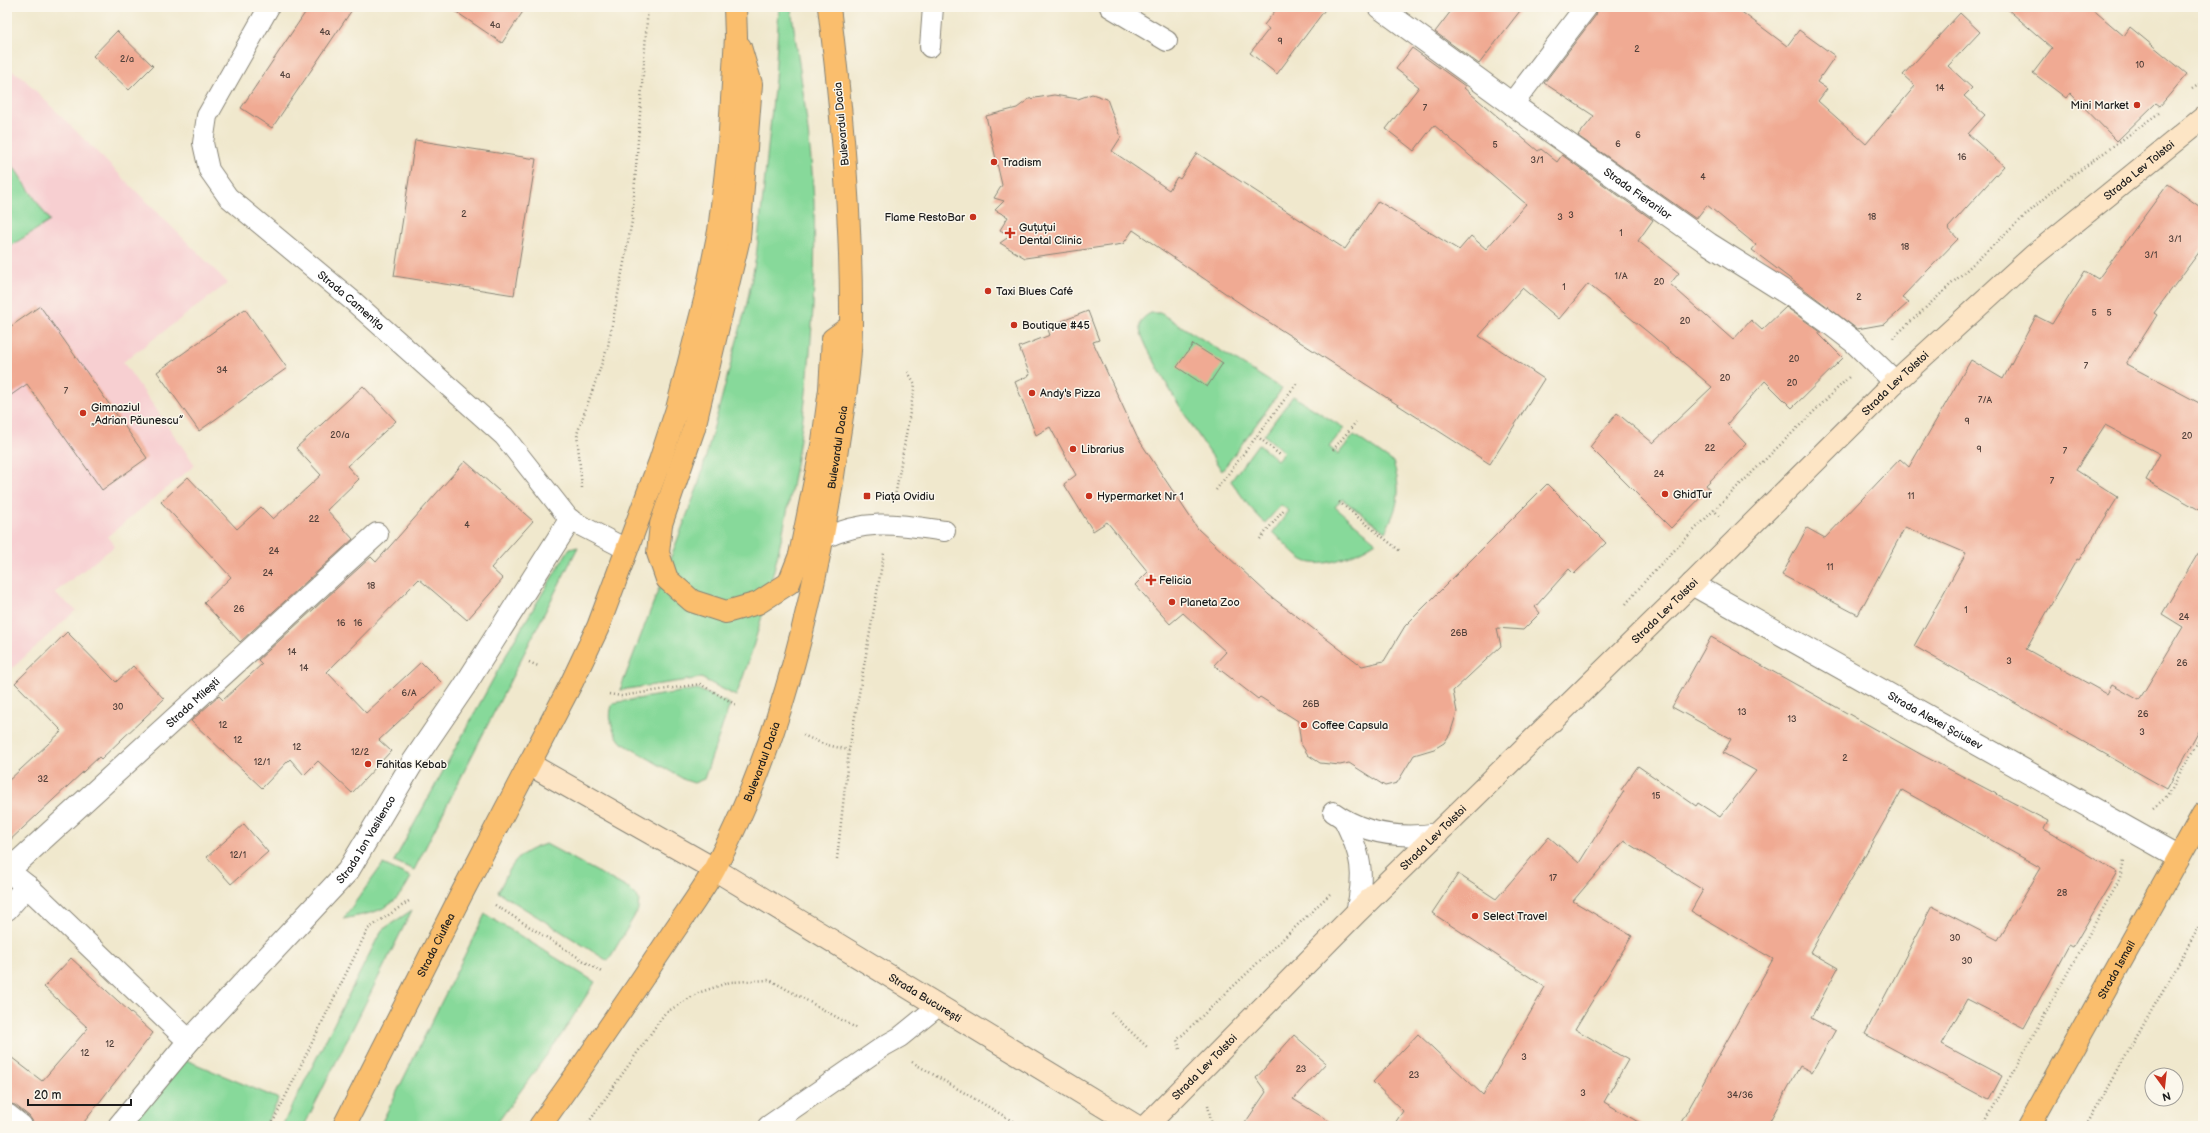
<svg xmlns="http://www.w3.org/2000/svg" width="2210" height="1133" viewBox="0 0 2210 1133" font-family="'Balsamiq Sans',sans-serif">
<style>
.built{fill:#f7cfd1}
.green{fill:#87d99a;stroke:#527a5b}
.building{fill:#f0aa93}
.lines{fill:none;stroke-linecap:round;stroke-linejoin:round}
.lane-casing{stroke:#868274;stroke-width:22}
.street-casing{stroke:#868274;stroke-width:24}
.secondary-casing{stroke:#868274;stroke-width:24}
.primary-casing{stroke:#868274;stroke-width:24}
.highway-casing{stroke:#868274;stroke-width:24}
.path{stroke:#868274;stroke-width:2.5;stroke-dasharray:1 3;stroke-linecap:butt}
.lane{stroke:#fff;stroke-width:20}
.street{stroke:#fff;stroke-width:22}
.secondary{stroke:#fde5c5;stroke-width:22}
.primary{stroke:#fabe6d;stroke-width:22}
.highway{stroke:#fabe6d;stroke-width:22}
.poi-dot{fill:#c8321e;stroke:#fbf7ec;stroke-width:1.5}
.labels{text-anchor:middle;stroke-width:3;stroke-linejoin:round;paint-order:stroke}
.number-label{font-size:9px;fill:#51403a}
.poi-label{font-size:11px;fill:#1c1c1c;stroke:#fbf7ec;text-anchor:start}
.street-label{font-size:11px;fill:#1c1c1c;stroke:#fbf7ec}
</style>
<rect width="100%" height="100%" fill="#fbf7ec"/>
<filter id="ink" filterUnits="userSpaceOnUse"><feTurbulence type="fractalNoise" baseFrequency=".025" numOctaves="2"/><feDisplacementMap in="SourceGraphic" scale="8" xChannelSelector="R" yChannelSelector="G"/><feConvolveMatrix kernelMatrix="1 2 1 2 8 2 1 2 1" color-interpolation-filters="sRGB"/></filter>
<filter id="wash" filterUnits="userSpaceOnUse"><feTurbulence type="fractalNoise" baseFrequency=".012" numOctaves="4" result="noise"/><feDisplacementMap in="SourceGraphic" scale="16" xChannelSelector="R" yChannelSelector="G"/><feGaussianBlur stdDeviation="0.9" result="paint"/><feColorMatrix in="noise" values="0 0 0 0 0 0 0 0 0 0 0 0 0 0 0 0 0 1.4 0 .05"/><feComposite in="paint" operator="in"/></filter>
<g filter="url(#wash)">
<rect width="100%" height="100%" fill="#f0e8cd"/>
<polygon class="built" points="7,68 21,76 228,283 123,362 195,465 108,536 115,546 54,593 76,610 7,673"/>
<g class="green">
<path d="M779,7H791C800,72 811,137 814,202C818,329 803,456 772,578C762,617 751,658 736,696L701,678L620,690L698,486L747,303L756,257L763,196L775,79Z"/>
<polygon points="7,157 50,221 7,248"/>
<path d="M1151,313H1160L1165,316L1282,389L1222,471C1200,438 1178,406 1159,370C1153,358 1143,343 1140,329C1139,320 1145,316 1151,313Z"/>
<path d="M1293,396L1344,428L1329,447L1338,454L1354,435L1393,462C1402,491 1399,505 1385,532L1342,499L1335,507L1376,542C1360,553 1322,571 1303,560C1292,553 1283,541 1273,532L1289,511L1281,505L1265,523L1249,506L1231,481L1258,444L1277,460L1284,452L1264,435Z"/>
<polygon points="578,547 414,870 394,861 515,639 569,549"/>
<path d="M697,689L730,704L704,779L694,783L685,780L622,743C612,732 607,717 613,703Z"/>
<path d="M546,844L629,889L639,899L638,910L608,961L498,892C512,865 515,853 546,844Z"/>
<path d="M383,864L411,877C394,911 377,912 343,919Z"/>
<polygon points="412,910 304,1126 282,1126 377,939 382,930"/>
<polygon points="485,914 595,982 562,1034 495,1126 380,1126"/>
<polygon points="179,1057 279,1099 265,1126 129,1126"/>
</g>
<g id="blocks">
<g class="building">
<polygon points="309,7 354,7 272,128 241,108"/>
<polygon points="449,7 526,7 502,43"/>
<polygon points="1278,7 1327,7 1277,74 1250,53 1269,29 1264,25"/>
<polygon points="1454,7 1523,7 1479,64 1435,32"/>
<polygon points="1598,7 1735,7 1787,46 1799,30 1835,56 1817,82 1827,89 1818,101 1866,144 1915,86 1903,75 1960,13 1980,32 1948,66 1972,88 1964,96 1985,115 1968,134 2004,166 1948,228 1958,239 1902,297 1909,302 1885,324 1857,329 1752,250 1756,245 1707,205 1696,219 1578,136 1594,116 1544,83 1596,15"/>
<polygon points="2005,7 2090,7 2124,36 2130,27 2187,74 2160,106 2156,103 2117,141 2070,93 2066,98 2033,73 2052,48"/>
<polygon points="117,31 153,66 129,90 93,56"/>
<polygon points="1412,48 1465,86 1464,88 1538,151 1541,149 1557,162 1562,155 1653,220 1638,241 1679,273 1670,284 1733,340 1751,320 1762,330 1786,307 1822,333 1818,333 1843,358 1792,408 1765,381 1727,424 1746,444 1706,485 1709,489 1671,528 1590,447 1617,413 1653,443 1712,387 1649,333 1588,284 1559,319 1522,288 1479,336 1544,379 1490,464 1247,308 1133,230 1123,244 1025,258 1000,243 1010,236 1000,230 1008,217 995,210 1004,201 994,198 1002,185 986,116 1017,108 1029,99 1054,95 1078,99 1092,94 1107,99 1121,137 1112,151 1169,190 1177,177 1180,179 1197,153 1345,249 1378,201 1459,250 1471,236 1486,249 1526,204 1434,125 1414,151 1386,129 1419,87 1396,69"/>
<polygon points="415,140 536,159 514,295 394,276"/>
<polygon points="2168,184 2203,209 2203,247 2154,313 2157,315 2126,364 2203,405 2203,512 2146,480 2160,454 2105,425 2076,470 2118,497 2079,560 2077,559 2026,649 2107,694 2112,685 2139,700 2183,627 2162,614 2203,545 2203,724 2167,789 1914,646 1966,553 1905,527 1858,615 1782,575 1807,528 1825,538 1900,459 1909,467 1971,360 2003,379 2036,316 2052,324 2085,271 2098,279"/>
<polygon points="40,306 147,458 102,490 27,384 7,398 7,329"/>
<polygon points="245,309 287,368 199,431 157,372"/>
<polygon points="1088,311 1099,340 1093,342 1137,437 1198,529 1269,595 1362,666 1384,661 1405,626 1547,484 1606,543 1574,574 1569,569 1535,607 1540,613 1523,630 1497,628 1501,646 1453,691 1457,712 1450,734 1444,743 1434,749 1414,755 1397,783 1385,786 1349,763 1340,765 1320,763 1308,755 1301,744 1298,721 1260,697 1258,699 1214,665 1226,652 1183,613 1170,624 1135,585 1148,572 1107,522 1093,531 1064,484 1076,475 1050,427 1036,435 1015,382 1030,375 1019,347 1050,335 1047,327"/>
<polygon points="1193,344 1223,363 1207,387 1177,367"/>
<polygon points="363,386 396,421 347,466 359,479 327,510 353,539 240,642 204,603 231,577 161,502 188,477 237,529 261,507 273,519 321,475 296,448"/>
<polygon points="465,461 533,521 491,568 503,579 467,620 419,579 327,672 366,713 421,662 441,682 379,740 391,751 352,793 318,761 304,775 290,759 262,788 191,721 219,696 223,700 262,664 258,660 371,557 376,562"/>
<polygon points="67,632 116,682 133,666 164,699 101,759 99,757 7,843 7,782 62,731 15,683"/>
<polygon points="1711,637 1922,755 2048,821 2044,829 2117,872 2073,947 2069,945 2024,1028 1967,999 1942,1044 2002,1076 1989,1100 1865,1034 1932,906 1998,940 2041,868 1902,790 1810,952 1838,968 1811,1018 1835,1031 1812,1072 1800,1066 1767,1126 1679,1126 1773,959 1691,911 1703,890 1624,841 1573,901 1632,936 1575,1029 1628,1060 1604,1102 1645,1126 1393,1126 1403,1111 1373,1082 1418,1034 1483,1095 1545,987 1432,913 1458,874 1496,899 1549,837 1579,863 1624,791 1621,790 1638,766 1696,806 1698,803 1720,817 1756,771 1723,753 1731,739 1672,707"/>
<polygon points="244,824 268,852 231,884 207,857"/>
<polygon points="71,958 153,1033 81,1126 36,1126 29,1116 15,1105 7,1103 7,1054 42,1081 88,1028 44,987"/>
<polygon points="1294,1035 1326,1063 1293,1099 1337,1126 1243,1126 1266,1092 1256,1078"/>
</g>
</g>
</g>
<g filter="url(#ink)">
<use href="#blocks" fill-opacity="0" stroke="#868274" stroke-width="1"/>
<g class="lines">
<g class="lane-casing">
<g id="lane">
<path id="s1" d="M269,7L207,116L203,143L209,170L228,197L353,301L504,436L570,520L626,549"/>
<polyline points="1110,7 1167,41"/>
<polyline points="930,47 933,7"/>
<path d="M822,539C867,518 897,524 945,531"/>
<path d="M1333,812C1365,835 1401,839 1439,833"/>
<path d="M1344,820C1362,856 1365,873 1356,913"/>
<polyline points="768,1126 884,1046 900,1037 937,1007"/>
</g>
</g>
<g class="street-casing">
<g id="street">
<path id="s2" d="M1379,7L1512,104L1709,244L1793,297L1828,322L1854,342L1895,382"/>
<polyline points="1512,104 1586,7"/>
<path id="s3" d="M1692,584L2179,857"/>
<polyline points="7,870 27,886 189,1041"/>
<path id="s4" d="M8,871L377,534"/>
<polyline points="7,909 27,886"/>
<polyline points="7,1115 21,1126"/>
<path id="s5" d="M119,1126L189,1041L348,871L413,762L464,687L570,520"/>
</g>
</g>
<g class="secondary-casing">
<g id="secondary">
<path id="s6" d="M529,764L714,869L1136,1126"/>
<path id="s7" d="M1146,1126L1356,913L1692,584L1895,382L2033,256L2203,118"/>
</g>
</g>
<g class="primary-casing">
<g id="primary">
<path id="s8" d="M2029,1126L2203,814"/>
</g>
</g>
<g class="highway-casing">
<g id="highway">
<polyline points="740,47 751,84 739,238 694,428 661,524 658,553 667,579 692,601 726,612 758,603 789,583 800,555 823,441 830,389 833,339 851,326"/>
<path id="s9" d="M344,1126L462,893L572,682L598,627L660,461L677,409L705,300L719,231L729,146L736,37L735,7"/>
<path id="s10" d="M540,1126C583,1066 625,1005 666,943C682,918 701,894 715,868C782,741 817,591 837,449C843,408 851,366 851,324C852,218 842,112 829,7"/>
</g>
</g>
<g class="path">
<polyline points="2192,89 2203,82"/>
<polyline points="1893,338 2054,189 2159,113"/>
<polyline points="1257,436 1280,455"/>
<polyline points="1333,450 1356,422"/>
<polyline points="582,488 577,434 608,346 632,221 648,7"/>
<polyline points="1216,490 1297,383"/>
<polyline points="895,497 915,384 908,372"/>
<polyline points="1339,502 1400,551"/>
<polyline points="1719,516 1714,510 1849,377"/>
<polyline points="1260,539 1285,508"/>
<polyline points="1626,604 1651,574 1714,510"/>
<polyline points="529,662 538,666"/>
<polyline points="609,694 621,696 700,684 738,706"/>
<polyline points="803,735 823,744 849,750"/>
<polyline points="2153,808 2167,797 2203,733"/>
<polyline points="837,859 849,750 884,553"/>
<polyline points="495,905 603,973"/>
<polyline points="1111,1013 1148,1048"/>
<polyline points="1180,1049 1177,1040 1330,894"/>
<polyline points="912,1062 1021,1126"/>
<polyline points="1208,1105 1212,1126"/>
<polyline points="271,1126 368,929 409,901"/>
<polyline points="586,1126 665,1013 698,993 730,982 770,980 858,1029"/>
<polyline points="1983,1126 2120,878 2124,860"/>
<polyline points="2086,1126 2203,920"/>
</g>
<use href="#lane" class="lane"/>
<use href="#street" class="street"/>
<use href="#secondary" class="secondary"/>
<use href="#primary" class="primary"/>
<use href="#highway" class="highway"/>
</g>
</g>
<g class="poi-dot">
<circle cx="2137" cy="105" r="4"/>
<circle cx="994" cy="162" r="4"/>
<circle cx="973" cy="217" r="4"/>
<path d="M1008 227h4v4h4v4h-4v4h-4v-4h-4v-4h4z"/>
<circle cx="988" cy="291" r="4"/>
<circle cx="1014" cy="325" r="4"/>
<circle cx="1032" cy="393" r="4"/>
<circle cx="83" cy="413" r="4"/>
<circle cx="1073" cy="449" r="4"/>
<circle cx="1665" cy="494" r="4"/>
<rect x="863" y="492" width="8" height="8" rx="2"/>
<circle cx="1089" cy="496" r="4"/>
<path d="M1149 574h4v4h4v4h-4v4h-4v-4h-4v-4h4z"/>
<circle cx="1172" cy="602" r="4"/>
<circle cx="1304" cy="725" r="4"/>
<circle cx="368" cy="764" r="4"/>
<circle cx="1475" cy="916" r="4"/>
</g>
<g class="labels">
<g class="number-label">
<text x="495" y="28">4a</text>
<text x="325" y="35">4а</text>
<text x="1280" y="44">9</text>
<text x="1637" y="52">2</text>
<text x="127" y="62">2/a</text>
<text x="2140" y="68">10</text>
<text x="285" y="78">4a</text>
<text x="1940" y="91">14</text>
<text x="1425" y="111">7</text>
<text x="1638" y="138">6</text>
<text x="1618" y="147">6</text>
<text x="1495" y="148">5</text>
<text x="1962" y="160">16</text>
<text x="1537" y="163">3/1</text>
<text x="1703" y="180">4</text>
<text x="464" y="217">2</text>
<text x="1571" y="218">3</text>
<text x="1560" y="220">3</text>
<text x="1872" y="220">18</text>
<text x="1621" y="236">1</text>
<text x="2175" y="242">3/1</text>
<text x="1905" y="250">18</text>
<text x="2151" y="258">3/1</text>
<text x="1621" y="279">1/A</text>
<text x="1659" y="285">20</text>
<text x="1564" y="290">1</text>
<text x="1859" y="300">2</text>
<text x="2094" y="316">5</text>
<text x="2109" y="316">5</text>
<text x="1685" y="324">20</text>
<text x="1794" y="362">20</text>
<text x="2086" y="369">7</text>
<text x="222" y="373">34</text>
<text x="1725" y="381">20</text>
<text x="1792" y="386">20</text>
<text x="66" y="394">7</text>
<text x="1985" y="403">7/A</text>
<text x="1967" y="424">9</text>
<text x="340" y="438">20/a</text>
<text x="2187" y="439">20</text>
<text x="1710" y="451">22</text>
<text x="1979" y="452">9</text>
<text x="2065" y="454">7</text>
<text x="1659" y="477">24</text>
<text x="2052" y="484">7</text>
<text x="1911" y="499">11</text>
<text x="314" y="522">22</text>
<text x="467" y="528">4</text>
<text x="274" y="554">24</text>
<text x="1830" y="570">11</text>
<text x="268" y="576">24</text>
<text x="371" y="589">18</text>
<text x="239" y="612">26</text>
<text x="1966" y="613">1</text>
<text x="2184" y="620">24</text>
<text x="341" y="626">16</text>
<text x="358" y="626">16</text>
<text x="1459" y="636">26B</text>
<text x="292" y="655">14</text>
<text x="2009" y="664">3</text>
<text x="2182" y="666">26</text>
<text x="304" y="671">14</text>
<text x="409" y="696">6/A</text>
<text x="1311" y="707">26B</text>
<text x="118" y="710">30</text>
<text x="1742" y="715">13</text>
<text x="2143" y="717">26</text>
<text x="1792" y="722">13</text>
<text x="223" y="728">12</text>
<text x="2142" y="735">3</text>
<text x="238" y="743">12</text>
<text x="297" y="750">12</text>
<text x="360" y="755">12/2</text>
<text x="1845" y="761">2</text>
<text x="262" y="765">12/1</text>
<text x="43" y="782">32</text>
<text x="1656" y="799">15</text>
<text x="238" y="858">12/1</text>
<text x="1553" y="881">17</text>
<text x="2062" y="896">28</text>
<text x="1955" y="941">30</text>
<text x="1967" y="964">30</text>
<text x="110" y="1047">12</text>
<text x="85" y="1056">12</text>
<text x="1524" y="1060">3</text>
<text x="1301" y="1072">23</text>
<text x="1414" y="1078">23</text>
<text x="1583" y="1096">3</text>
<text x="1740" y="1098">34/36</text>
</g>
<g class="poi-label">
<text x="2129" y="109" text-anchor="end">Mini Market</text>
<text x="1002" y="166">Tradism</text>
<text x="965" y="221" text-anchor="end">Flame RestoBar</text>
<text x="1019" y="231">Guțuțui<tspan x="1019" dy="13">Dental Clinic</tspan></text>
<text x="996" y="295">Taxi Blues Café</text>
<text x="1022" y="329">Boutique #45</text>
<text x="1040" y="397">Andy's Pizza</text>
<text x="91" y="411">Gimnaziul<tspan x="91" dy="13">„Adrian Păunescu”</tspan></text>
<text x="1081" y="453">Librarius</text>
<text x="1673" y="498">GhidTur</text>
<text x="875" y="500">Piața Ovidiu</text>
<text x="1097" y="500">Hypermarket Nr 1</text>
<text x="1159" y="584">Felicia</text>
<text x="1180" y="606">Planeta Zoo</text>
<text x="1312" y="729">Coffee Capsula</text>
<text x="376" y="768">Fahitas Kebab</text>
<text x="1483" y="920">Select Travel</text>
</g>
<g class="street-label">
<text transform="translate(841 124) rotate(-95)" y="4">Bulevardul Dacia</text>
<text dy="4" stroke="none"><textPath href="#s7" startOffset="1379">Strada Lev Tolstoi</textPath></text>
<text dy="4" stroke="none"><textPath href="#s2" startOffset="319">Strada Fierarilor</textPath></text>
<text dy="4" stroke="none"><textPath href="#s1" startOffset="374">Strada Camenița</textPath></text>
<text dy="4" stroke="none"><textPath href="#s7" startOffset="1055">Strada Lev Tolstoi</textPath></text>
<text dy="4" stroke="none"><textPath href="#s10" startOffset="752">Bulevardul Dacia</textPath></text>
<text dy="4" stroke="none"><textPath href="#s7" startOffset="731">Strada Lev Tolstoi</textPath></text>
<text dy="4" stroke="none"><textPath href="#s4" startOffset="250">Strada Milești</textPath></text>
<text dy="4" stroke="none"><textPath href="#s3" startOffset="279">Strada Alexei Șciusev</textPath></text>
<text dy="4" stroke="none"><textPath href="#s10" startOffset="428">Bulevardul Dacia</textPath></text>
<text dy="4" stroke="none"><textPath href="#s5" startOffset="379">Strada Ion Vasilenco</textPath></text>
<text dy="4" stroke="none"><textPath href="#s7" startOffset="407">Strada Lev Tolstoi</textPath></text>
<text dy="4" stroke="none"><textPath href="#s9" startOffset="203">Strada Ciuflea</textPath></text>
<text dy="4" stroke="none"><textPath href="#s8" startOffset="179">Strada Ismail</textPath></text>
<text dy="4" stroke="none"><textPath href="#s6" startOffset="460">Strada București</textPath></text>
<text dy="4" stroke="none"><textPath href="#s7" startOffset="83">Strada Lev Tolstoi</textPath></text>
</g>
</g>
<rect width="2210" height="1133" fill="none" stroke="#fbf7ec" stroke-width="24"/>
<g transform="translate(2164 1087) rotate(165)"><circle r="19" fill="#fbf7ec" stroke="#a29f99"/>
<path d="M0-3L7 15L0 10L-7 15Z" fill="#c8321e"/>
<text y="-6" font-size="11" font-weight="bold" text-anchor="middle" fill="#1c1c1c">N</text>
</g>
<path d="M28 1099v6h103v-6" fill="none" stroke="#1c1c1c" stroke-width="2"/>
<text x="34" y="1099" font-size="12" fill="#1c1c1c" stroke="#fbf7ec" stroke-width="3" paint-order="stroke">20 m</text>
</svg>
